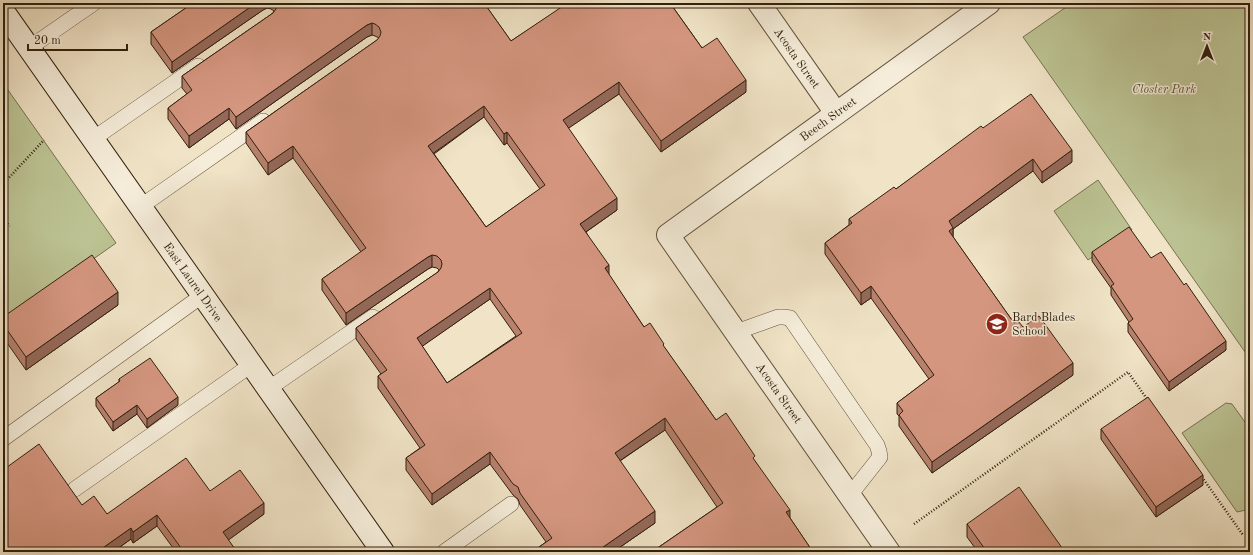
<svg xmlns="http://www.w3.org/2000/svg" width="1253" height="555" viewBox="0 0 1253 555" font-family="'Old Standard TT',serif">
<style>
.green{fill:#bcc393;stroke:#767250}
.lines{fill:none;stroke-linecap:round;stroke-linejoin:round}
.lane-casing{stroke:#61513b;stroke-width:16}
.street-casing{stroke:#61513b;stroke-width:24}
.secondary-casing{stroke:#31200d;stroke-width:24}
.path{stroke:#31200d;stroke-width:2.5;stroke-dasharray:1 2;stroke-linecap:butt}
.lane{stroke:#f5edda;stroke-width:15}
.street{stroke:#f5edda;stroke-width:22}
.secondary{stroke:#f5edda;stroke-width:22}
.wall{fill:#b7816e;stroke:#31200d;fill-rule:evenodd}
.shaded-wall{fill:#95695a;stroke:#31200d}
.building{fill:#d59680;stroke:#31200d;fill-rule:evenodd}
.labels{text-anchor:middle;stroke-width:3;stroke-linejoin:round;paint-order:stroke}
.street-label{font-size:12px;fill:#31200d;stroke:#f5edda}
.park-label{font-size:12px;font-style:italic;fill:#5b5135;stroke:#f5edda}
.poi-label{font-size:12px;fill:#31200d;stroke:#f5edda;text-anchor:start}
</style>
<rect width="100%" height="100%" fill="#f0e3c6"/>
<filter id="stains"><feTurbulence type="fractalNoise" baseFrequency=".005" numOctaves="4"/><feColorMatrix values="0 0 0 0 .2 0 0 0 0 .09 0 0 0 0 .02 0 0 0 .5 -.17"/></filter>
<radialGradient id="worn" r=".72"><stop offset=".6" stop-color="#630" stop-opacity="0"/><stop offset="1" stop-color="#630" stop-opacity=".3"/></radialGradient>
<g class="green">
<polygon points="1072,3 1250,3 1250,359 1023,37"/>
<polygon points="3,83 116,243 3,323"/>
<polygon points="1098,180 1132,230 1088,260 1054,211"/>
<polygon points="1226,403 1232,404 1250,429 1250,507 1246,510 1237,512 1182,433"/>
</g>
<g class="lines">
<g class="lane-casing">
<g id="lane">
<polyline points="29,48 94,3"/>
<polyline points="93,139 198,66"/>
<polyline points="140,207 263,121"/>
<polyline points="736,332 778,317 784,317 790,318 877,445 879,451 880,457 850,495"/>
<polyline points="268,389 373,317"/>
<polyline points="3,439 203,295"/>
<polyline points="75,489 251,365"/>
<polyline points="444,552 511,504"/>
</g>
</g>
<g class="street-casing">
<g id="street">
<polyline points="759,3 836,113"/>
<polyline points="889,552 668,235 989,3"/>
</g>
</g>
<g class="secondary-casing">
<polyline id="secondary" points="3,11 383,552"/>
</g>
<g class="path">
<polyline points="3,184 44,140"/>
<polyline points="3,220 10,226"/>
<polyline points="1202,477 1243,535"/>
<polyline points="914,524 1128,372 1147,399"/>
</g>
<use href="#lane" class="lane"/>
<use href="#street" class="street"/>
<use href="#secondary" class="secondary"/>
</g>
<g class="wall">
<path d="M193,3H484L511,41L561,8L557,3H670L702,48L746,92L661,152L619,94L568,128L617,210L586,232L609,275L644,327L664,347L716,420L755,461L790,518L813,552H656V549L717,507L665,430L620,461L655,523L613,552H532L546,542L520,505L518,499L513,495L490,464L432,505L406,470V458L420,448L378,388V376L381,374L356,339V328L438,272L439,270L437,268L432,267L428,269L346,325L322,290V279L361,252L293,158L268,175L246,143V132L377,40L379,38L375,36L372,35L367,37L236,129L229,119L189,148L168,119V108L187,94L182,88V76L273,13L274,11L271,9L267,8L263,10L172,73L151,44V32ZM484,117L504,145L507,143L540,189L486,227L434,154ZM490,299L516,336L447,383L422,346Z"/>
<polygon points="983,128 1072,162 1042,183 1033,171 953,229 953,237 1014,323 1023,327 1073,375 932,473 899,426 899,416 897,414 897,403 929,379 871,298 861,305 825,254 825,243 849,225 849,219 896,189"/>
<polygon points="1092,252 1151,258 1226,350 1169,391 1128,332 1128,323 1129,322 1111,295 1111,288 1092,261"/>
<polygon points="118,305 26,370 3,337 3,317"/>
<polygon points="119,379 178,405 147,428 137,414 113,431 96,406 96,398 119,382"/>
<polygon points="1101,429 1203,485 1156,517 1101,439"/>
<polygon points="210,491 264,514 228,540 237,552 176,552 157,526 133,543 131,539 113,552 3,552 82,505 107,514"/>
<polygon points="967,524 1065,552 978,552 967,537"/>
</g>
<g class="shaded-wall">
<polygon points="256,3 267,3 267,8 263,10 172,73 172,62"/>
<polygon points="372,23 372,35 367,37 236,129 236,117 367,25"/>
<polygon points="746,80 746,92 661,152 661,141"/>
<polygon points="619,82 619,94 563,132 563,120"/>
<polygon points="484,106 484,117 428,157 428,146"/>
<polygon points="229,108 229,119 189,148 189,136"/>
<polygon points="507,132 507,143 504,145 504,134"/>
<polygon points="293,146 293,158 268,175 268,163"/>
<polygon points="1072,150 1072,162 1042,183 1042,172"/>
<polygon points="1033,159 1033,171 953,229 953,239 949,242 949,221"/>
<polygon points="617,198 617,210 580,236 580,224"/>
<polygon points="432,255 432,267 428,269 346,325 346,313 428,257"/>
<polygon points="609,265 609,277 605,268"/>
<polygon points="871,286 871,298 861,305 861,293"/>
<polygon points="490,288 490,299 417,350 417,338"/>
<polygon points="118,292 118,305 26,370 26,357"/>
<polygon points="1226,341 1226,350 1169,391 1169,382"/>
<polygon points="1073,363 1073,375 932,473 932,462"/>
<polygon points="178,397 178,405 147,428 147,419"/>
<polygon points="137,405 137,414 113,431 113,422"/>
<polygon points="665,418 665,430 615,464 615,453"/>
<polygon points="490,452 490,464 432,505 432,494"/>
<polygon points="1203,475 1203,485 1156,517 1156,507"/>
<polygon points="264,503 264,514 223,544 223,532"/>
<polygon points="790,510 790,521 786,512"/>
<polygon points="655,511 655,523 613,552 596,552"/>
<polygon points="157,515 157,526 133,543 133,532"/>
<polygon points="131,528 131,539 113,552 97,552"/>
</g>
<g class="building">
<polygon points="193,3 256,3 172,62 151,32"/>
<path d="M276,3H484L511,41L566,4L565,3H670L702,48L717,38L746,80L661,141L619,82L563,120L617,198L580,224L609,265L605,268L644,327L650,323L664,344L663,345L716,420L726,413L755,456L753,458L790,510L786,512L813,552H658L656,549L723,503L665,418L615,453L655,511L596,552H532L552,538L520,493L518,487L513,484L490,452L432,494L406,458L425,445L378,376L387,370L356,328L438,272L441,268L442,264L441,260L437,256L432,255L428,257L346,313L322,279L366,248L293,146L268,163L246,132L377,40L380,36L381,32L379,27L375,24L372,23L367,25L236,117L229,108L189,136L168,108L192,90L182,76L273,13L276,9L277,5ZM484,106L504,134L507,132L545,185L486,227L428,146ZM490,288L522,333L447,383L417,338Z"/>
<polygon points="1031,94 1072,150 1042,172 1033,159 949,221 953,228 949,231 1014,323 1018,321 1023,327 1039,316 1073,363 932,462 899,415 903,411 897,403 934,375 871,286 861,293 825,243 852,223 849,219 894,187 896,189 981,126 983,128"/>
<polygon points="1129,227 1151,258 1161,252 1184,285 1186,283 1226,341 1169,382 1128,323 1133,319 1111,286 1114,284 1092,252"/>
<polygon points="92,255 118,292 26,357 3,324 3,317"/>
<polygon points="150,358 178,397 147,419 137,405 113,422 96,398 120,381 119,379"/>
<polygon points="1148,397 1203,475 1156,507 1101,429"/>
<polygon points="39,444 82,505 94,496 107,514 186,458 210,491 240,470 264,503 223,532 237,552 184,552 157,515 133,532 131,528 97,552 3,552 3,470"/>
<polygon points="1019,487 1065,552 987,552 967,524"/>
</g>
<defs>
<g id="school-disc" transform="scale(1.15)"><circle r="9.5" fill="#8f2418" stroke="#f5edda"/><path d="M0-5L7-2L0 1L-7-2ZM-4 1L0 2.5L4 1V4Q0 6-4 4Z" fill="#fff"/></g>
</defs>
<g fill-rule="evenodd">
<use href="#school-disc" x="997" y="324"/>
</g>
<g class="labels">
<g class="street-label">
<text transform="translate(797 58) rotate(55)" y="4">Acosta Street</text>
<text transform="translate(828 119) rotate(-36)" y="4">Beech Street</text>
<text transform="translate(193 282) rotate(55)" y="4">East Laurel Drive</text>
<text transform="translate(779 393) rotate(55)" y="4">Acosta Street</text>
</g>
<g class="park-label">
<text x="1164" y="93">Closter Park</text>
</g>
<g class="poi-label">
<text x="1012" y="321">Bard Blades<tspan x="1012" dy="14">School</tspan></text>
</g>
</g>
<rect width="1253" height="555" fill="none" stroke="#f0e3c6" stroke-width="16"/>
<rect x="4" y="4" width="1245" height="547" fill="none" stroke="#31200d" stroke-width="2"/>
<rect x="8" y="8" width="1237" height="539" fill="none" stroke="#31200d"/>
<g transform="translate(1207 46)" stroke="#f5edda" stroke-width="3" paint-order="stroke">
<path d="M0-3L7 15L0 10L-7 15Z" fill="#31200d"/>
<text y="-6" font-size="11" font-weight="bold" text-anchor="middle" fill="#31200d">N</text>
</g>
<path d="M28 44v6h99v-6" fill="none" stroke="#31200d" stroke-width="2"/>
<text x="34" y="44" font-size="12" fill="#31200d" stroke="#f5edda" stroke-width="3" paint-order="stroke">20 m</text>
<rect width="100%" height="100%" filter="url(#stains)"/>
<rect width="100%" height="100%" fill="url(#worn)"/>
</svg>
